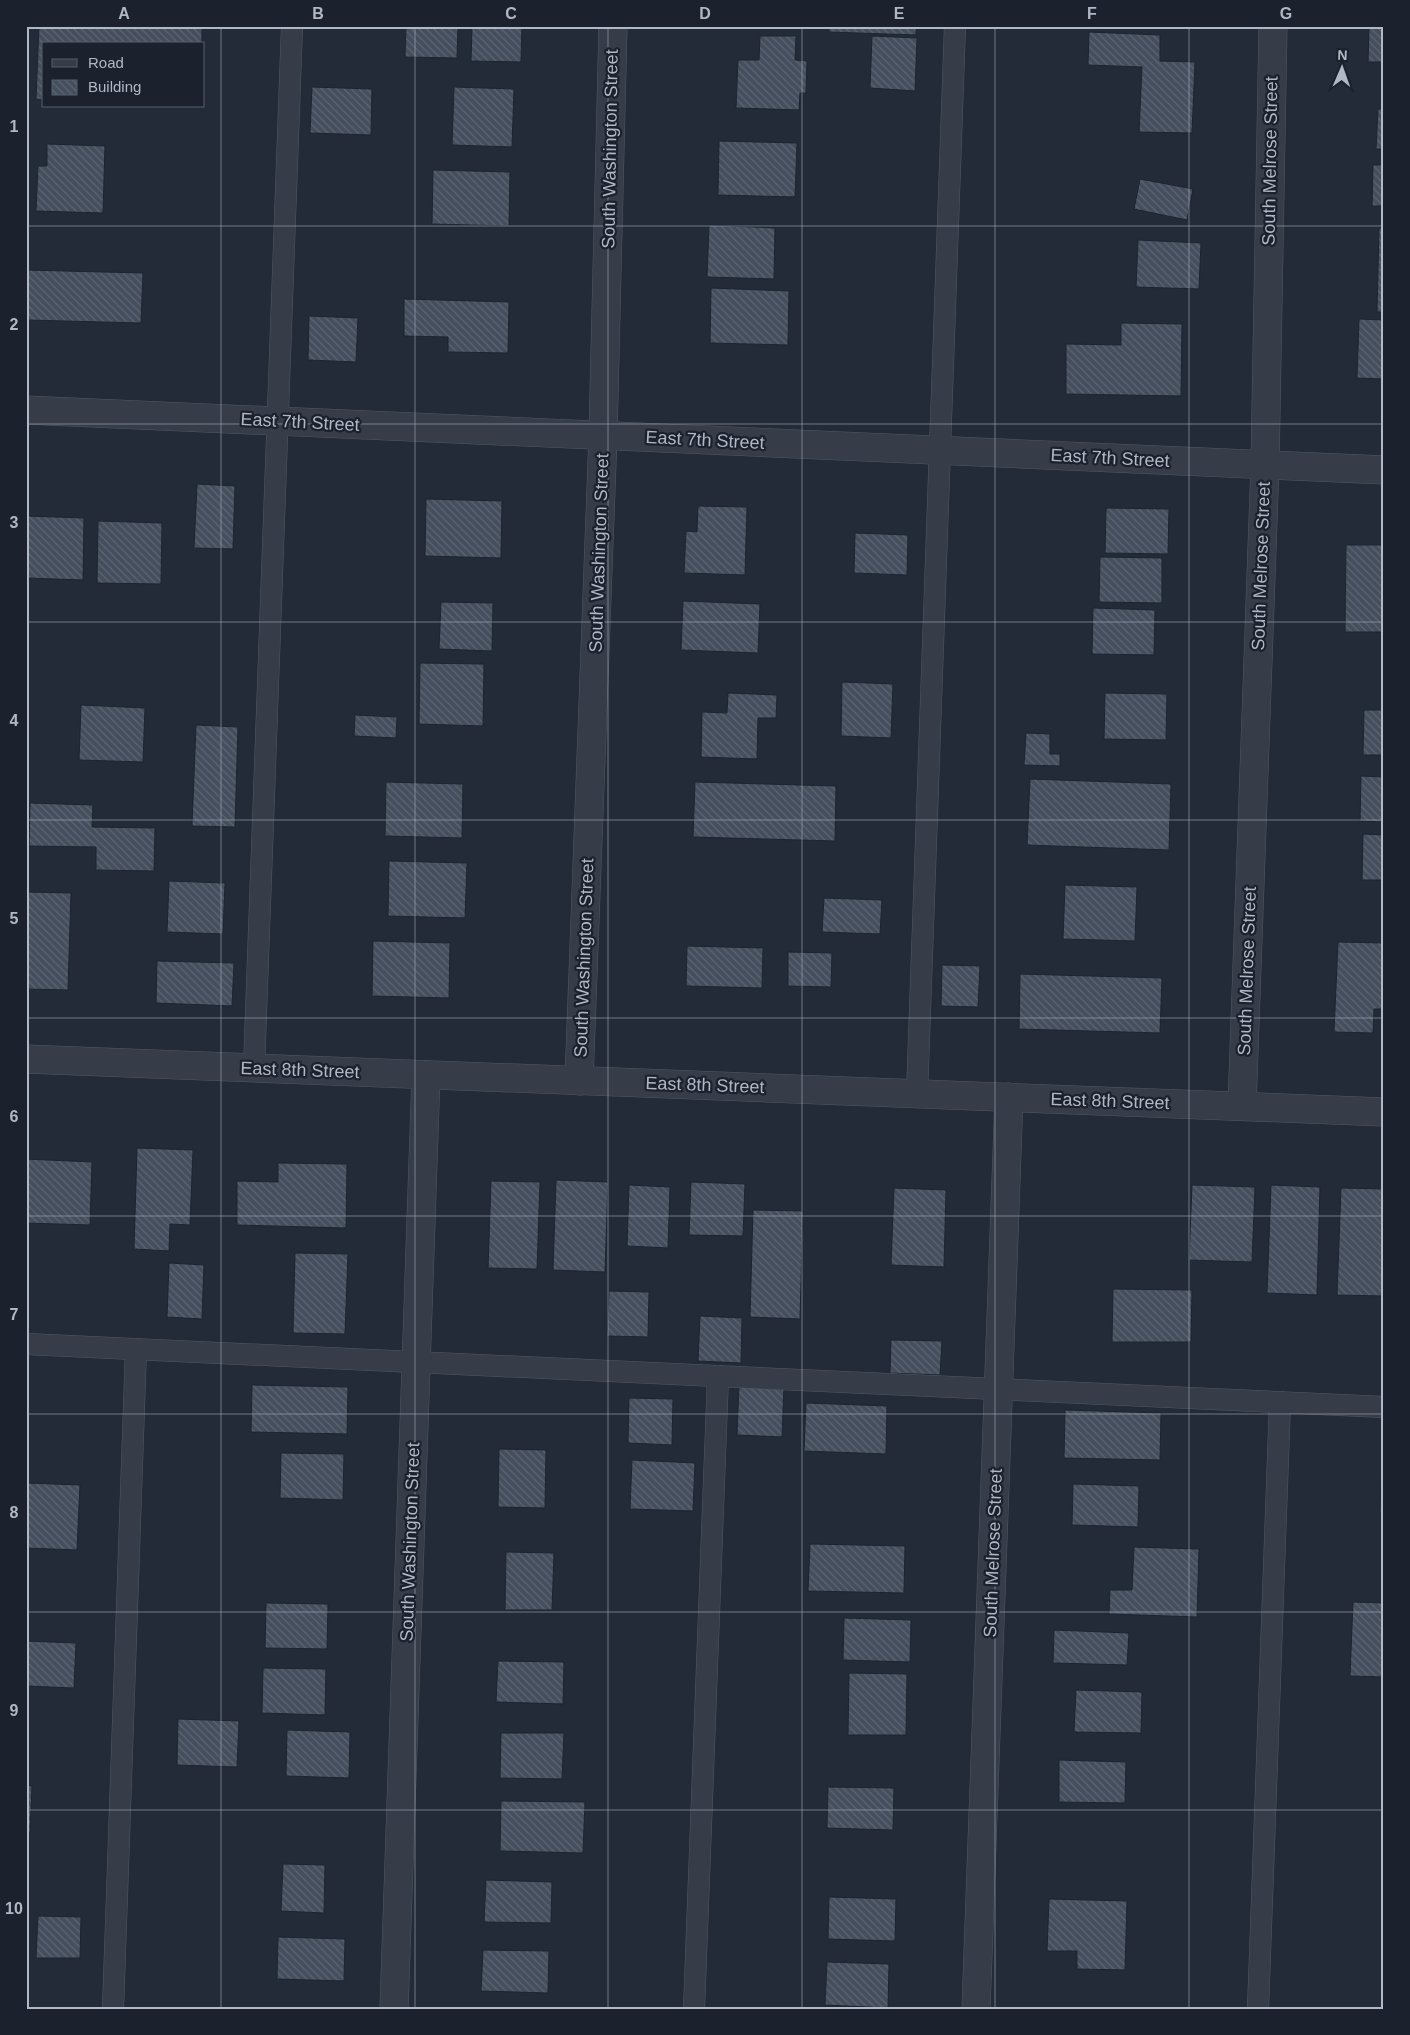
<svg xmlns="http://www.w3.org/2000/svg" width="1410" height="2035" viewBox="0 0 1410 2035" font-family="Arial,sans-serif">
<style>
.building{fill:url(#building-back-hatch);stroke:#1d242f}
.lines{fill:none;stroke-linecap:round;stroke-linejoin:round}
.service-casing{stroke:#515863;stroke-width:22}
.minor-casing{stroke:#515863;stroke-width:29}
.service{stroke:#363d49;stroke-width:21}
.minor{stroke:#363d49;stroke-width:28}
.grid{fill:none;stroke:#b1b8c5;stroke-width:1;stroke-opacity:0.55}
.labels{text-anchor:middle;stroke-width:4.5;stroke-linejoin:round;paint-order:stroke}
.street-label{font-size:18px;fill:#b1b8c5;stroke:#1b222d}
.neatline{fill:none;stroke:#b1b8c5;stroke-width:2}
.grid-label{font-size:16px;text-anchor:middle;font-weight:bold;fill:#b1b8c5}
</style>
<defs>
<pattern id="building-back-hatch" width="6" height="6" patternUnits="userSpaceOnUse" patternTransform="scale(1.25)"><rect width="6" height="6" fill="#444e5d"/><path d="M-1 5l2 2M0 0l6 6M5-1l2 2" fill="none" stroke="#5d6573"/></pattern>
</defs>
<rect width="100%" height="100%" fill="#232b38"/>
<g class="building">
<polygon points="39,26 202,26 202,44 44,44 44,100 36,99"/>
<polygon points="406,26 458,26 457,58 405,57"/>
<polygon points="472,26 522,26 521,62 471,61"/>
<polygon points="829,26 916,26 916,35 829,32"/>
<polygon points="1369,26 1384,26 1384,62 1368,62"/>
<polygon points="1089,32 1160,35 1160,61 1195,62 1192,133 1139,132 1142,67 1088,65"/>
<polygon points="760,36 796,36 795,60 807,61 806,93 800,93 799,110 736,108 738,60 759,60"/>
<polygon points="872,36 917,38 915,91 870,88"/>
<polygon points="312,87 372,89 371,135 310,133"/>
<polygon points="454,87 514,89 512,147 452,145"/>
<polygon points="1378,109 1384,109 1384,149 1376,149"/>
<polygon points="719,141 797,143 795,197 718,195"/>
<polygon points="47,144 105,146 103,213 36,211 38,166 47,166"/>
<polygon points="1373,165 1384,165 1384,206 1372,206"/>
<polygon points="433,170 510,172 509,226 432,224"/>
<polygon points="1140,179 1193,189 1187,220 1134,209"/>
<polygon points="709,225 775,228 774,279 707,277"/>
<polygon points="1379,228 1384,228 1384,312 1377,312"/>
<polygon points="1138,240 1201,243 1199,289 1136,287"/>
<polygon points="26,270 143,273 141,323 26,320"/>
<polygon points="711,288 789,291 788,345 710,343"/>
<polygon points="404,299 509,302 508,353 448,352 448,337 404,336"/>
<polygon points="309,316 358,318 356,362 308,360"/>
<polygon points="1359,319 1384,320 1384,379 1357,378"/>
<polygon points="1121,323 1182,324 1181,396 1066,394 1066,344 1121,345"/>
<polygon points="197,484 235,486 233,549 194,548"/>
<polygon points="426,499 502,501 501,558 425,556"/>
<polygon points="698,506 747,507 745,575 684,573 686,531 697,532"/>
<polygon points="1106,508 1169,509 1168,554 1105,553"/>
<polygon points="26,516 84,518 83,580 26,578"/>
<polygon points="98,521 162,523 161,584 97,583"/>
<polygon points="855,533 908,535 907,575 854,573"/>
<polygon points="1346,545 1384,545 1384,632 1345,632"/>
<polygon points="1100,557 1162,558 1162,603 1099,602"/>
<polygon points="683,601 760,604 758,653 681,650"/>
<polygon points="441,602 493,603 492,651 439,649"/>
<polygon points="1093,608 1155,610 1154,655 1092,654"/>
<polygon points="420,663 484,664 483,726 419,724"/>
<polygon points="842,682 893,684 891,738 841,736"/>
<polygon points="728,693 777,695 776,718 758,718 757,759 701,757 702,712 727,713"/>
<polygon points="1105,693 1167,694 1166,740 1104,739"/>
<polygon points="81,705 145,708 143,762 79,760"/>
<polygon points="1364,710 1384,710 1384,755 1363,755"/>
<polygon points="355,715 397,717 396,738 354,736"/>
<polygon points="196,725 238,727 235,827 192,826"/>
<polygon points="1026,733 1050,734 1050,754 1060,754 1060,766 1024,765"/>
<polygon points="1361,776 1384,777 1384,822 1360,821"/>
<polygon points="1030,779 1171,784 1169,850 1027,845"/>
<polygon points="386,782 463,784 462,838 385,836"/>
<polygon points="695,782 836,786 835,841 693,837"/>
<polygon points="30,803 93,805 92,827 155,828 154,871 96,870 96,847 29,846"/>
<polygon points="1363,834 1384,835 1384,880 1362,880"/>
<polygon points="389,861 467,863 465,918 388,916"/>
<polygon points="169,881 225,883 223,934 167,932"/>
<polygon points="1065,885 1137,887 1135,941 1063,939"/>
<polygon points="26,892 71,893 68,990 26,989"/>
<polygon points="824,898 882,900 880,934 822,932"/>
<polygon points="373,941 450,943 449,998 372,996"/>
<polygon points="1338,942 1384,943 1384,1009 1374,1009 1373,1033 1334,1032"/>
<polygon points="687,946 763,948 762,988 686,986"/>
<polygon points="788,952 832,953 831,987 788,986"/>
<polygon points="157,961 234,963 232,1006 156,1003"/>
<polygon points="942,965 980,966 978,1007 941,1006"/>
<polygon points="1020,974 1162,978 1160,1033 1019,1029"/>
<polygon points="137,1148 193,1150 190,1225 170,1224 169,1251 134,1249"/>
<polygon points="26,1159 92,1162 90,1225 26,1223"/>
<polygon points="278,1163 347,1164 346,1228 237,1225 237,1181 278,1182"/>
<polygon points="556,1180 608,1182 605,1272 553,1270"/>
<polygon points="491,1181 540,1182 537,1269 488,1268"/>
<polygon points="691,1182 745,1184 743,1236 689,1235"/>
<polygon points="629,1185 670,1187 668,1248 627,1246"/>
<polygon points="1192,1185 1255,1187 1252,1262 1189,1260"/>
<polygon points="1271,1185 1320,1187 1317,1295 1267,1293"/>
<polygon points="894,1188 946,1190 944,1267 891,1265"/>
<polygon points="1341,1188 1384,1189 1384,1296 1337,1295"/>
<polygon points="753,1210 803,1211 800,1319 750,1317"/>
<polygon points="295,1253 348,1254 345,1334 293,1333"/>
<polygon points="169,1263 204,1265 202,1319 167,1317"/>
<polygon points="1113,1289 1192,1290 1191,1342 1112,1342"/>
<polygon points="609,1291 649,1292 648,1337 607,1336"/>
<polygon points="700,1316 742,1318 741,1363 698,1361"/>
<polygon points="891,1340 942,1341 940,1375 890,1373"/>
<polygon points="252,1385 348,1387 347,1434 251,1432"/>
<polygon points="739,1385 784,1387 782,1437 737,1435"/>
<polygon points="629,1398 673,1399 672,1445 628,1443"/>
<polygon points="806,1403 887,1406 886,1454 804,1451"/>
<polygon points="1065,1410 1161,1413 1160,1460 1064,1458"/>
<polygon points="499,1449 546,1450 545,1508 498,1507"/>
<polygon points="281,1453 344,1454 343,1500 280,1498"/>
<polygon points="632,1460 695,1463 693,1511 630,1509"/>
<polygon points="1381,1478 1384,1478 1384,1514 1380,1514"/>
<polygon points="26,1483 80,1485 77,1550 26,1548"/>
<polygon points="1073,1484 1139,1486 1138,1527 1072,1525"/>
<polygon points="810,1544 905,1546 904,1593 808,1591"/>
<polygon points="1134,1547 1199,1549 1197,1617 1109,1614 1110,1590 1132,1590"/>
<polygon points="506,1552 554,1553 552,1610 505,1610"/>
<polygon points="1353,1602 1384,1603 1384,1677 1350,1676"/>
<polygon points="266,1603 328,1604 327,1649 265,1648"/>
<polygon points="844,1618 911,1620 910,1662 843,1660"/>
<polygon points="1054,1630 1129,1633 1127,1665 1053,1663"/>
<polygon points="26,1641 76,1643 74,1688 26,1686"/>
<polygon points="498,1661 564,1662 563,1704 496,1702"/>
<polygon points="263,1668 326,1669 325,1715 262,1713"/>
<polygon points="849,1673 907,1674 906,1735 848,1735"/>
<polygon points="1076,1690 1142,1692 1141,1733 1074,1732"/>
<polygon points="178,1719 239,1721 237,1767 177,1765"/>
<polygon points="287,1730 350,1732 349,1778 286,1776"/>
<polygon points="501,1733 564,1733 562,1779 500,1778"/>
<polygon points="1059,1760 1126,1762 1125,1803 1059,1802"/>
<polygon points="26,1785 32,1786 30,1833 26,1832"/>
<polygon points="828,1787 894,1788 893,1830 827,1828"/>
<polygon points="501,1801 585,1802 583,1853 500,1851"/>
<polygon points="283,1864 325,1865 324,1913 281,1911"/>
<polygon points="486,1880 552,1882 551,1923 484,1922"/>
<polygon points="829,1897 896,1899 895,1941 828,1939"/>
<polygon points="1049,1899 1127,1901 1125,1970 1077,1969 1077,1951 1047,1951"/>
<polygon points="38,1916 81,1917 80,1958 36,1958"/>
<polygon points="278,1937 345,1939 344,1981 277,1979"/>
<polygon points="483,1950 549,1951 548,1993 481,1991"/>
<polygon points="827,1962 889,1964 888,2008 825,2005"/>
</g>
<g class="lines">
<g class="service-casing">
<g id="service">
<polyline points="254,1068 292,26"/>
<polyline points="917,1094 955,26"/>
<polyline points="26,1344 1384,1407"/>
<polyline points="113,2009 136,1349"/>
<polyline points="694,2009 718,1376"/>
<polyline points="1258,2009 1280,1402"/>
</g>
</g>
<g class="minor-casing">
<g id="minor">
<polyline points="26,410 1384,470"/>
<polyline points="26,1059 1384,1112"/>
<polyline points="579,1081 603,435 613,26"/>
<polyline points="1242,1106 1265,465 1273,26"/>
<polyline points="394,2009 426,1075"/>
<polyline points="976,2009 1009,1097"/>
</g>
</g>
<use href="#service" class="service"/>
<use href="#minor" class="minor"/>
</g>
<path class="grid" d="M221,26V2009M415,26V2009M608,26V2009M802,26V2009M995,26V2009M1189,26V2009M26,226H1384M26,424H1384M26,622H1384M26,820H1384M26,1018H1384M26,1216H1384M26,1414H1384M26,1612H1384M26,1810H1384"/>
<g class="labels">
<g class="street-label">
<text transform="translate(610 149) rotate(-89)" y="6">South Washington Street</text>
<text transform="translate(1270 161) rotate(-89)" y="6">South Melrose Street</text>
<text transform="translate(300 422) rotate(3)" y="6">East 7th Street</text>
<text transform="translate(705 440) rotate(3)" y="6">East 7th Street</text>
<text transform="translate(1110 458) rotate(3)" y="6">East 7th Street</text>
<text transform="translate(599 553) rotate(-88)" y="6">South Washington Street</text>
<text transform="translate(1261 566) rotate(-88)" y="6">South Melrose Street</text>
<text transform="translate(584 958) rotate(-88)" y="6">South Washington Street</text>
<text transform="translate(1247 971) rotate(-88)" y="6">South Melrose Street</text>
<text transform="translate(300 1070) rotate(2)" y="6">East 8th Street</text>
<text transform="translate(705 1085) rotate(2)" y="6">East 8th Street</text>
<text transform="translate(1110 1101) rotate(2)" y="6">East 8th Street</text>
<text transform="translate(410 1542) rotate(-88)" y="6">South Washington Street</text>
<text transform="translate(993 1553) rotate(-88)" y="6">South Melrose Street</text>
</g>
</g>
<rect width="1410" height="2035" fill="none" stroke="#1b222d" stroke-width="55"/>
<rect x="42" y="42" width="162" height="65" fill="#1b222d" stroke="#575e6a"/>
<rect x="52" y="59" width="25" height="8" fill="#363d49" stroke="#575e6a"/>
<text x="88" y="68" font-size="15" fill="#b1b8c5">Road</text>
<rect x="52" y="80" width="25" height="15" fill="url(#building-back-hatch)" stroke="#575e6a"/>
<text x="88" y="92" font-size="15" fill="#b1b8c5">Building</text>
<g transform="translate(1342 68) rotate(2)" stroke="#1b222d" stroke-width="4" paint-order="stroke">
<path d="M0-4L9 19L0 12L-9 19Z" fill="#b1b8c5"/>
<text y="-8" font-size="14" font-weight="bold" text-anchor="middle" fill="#b1b8c5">N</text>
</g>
<rect x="28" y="28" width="1354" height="1980" class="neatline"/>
<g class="grid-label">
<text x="124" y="19">A</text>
<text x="318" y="19">B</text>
<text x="511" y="19">C</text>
<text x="705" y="19">D</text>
<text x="899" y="19">E</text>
<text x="1092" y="19">F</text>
<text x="1286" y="19">G</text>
<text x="14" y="132">1</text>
<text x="14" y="330">2</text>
<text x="14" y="528">3</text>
<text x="14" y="726">4</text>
<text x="14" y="924">5</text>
<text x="14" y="1122">6</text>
<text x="14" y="1320">7</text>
<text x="14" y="1518">8</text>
<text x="14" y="1716">9</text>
<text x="14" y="1914">10</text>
</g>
</svg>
